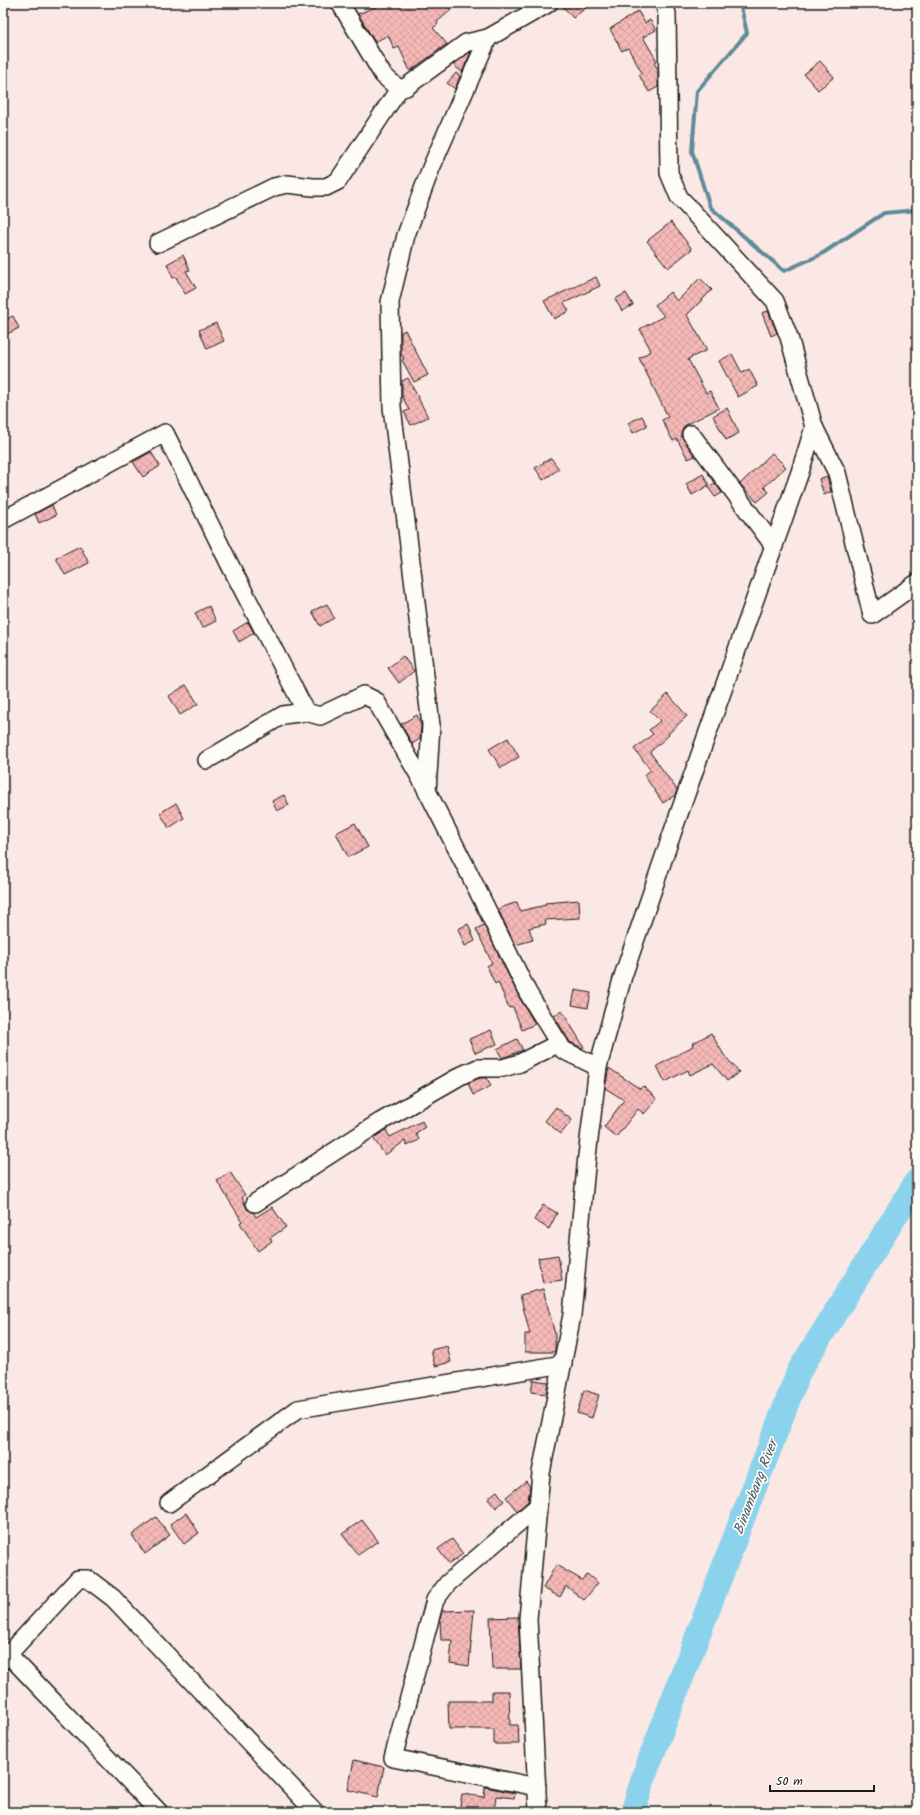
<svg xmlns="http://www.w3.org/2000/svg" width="920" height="1815" viewBox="0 0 920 1815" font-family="Kalam,sans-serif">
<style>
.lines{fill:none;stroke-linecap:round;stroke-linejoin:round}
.stream{stroke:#5f8a99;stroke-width:4}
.river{stroke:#8bd3ec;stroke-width:25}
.building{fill:url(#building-cross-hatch);stroke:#1c1c1c}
.minor-casing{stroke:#1c1c1c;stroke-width:20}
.minor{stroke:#fdfcf7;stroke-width:17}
.labels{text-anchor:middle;stroke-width:3.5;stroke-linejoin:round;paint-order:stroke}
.water-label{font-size:14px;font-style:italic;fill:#435c65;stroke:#fdfcf7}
</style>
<defs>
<pattern id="building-cross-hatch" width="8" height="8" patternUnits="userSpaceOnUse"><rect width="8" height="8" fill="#f5b9b7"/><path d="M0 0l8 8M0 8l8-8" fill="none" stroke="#d19e9d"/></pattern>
</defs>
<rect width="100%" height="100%" fill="#fbe8e4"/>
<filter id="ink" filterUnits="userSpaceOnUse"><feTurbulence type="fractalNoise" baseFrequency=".025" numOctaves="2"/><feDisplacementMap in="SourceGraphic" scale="8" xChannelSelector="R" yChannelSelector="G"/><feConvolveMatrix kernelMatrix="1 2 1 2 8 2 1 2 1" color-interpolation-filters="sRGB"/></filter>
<g filter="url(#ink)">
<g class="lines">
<polyline class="stream" points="740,3 747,33 697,91 692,151 710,207 784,271 820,255 884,213 917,210"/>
<polyline class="river" points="633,1812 645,1773 799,1371 917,1181"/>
</g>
<g class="building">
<polygon points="385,3 444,3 451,10 437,22 438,24 433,28 447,44 410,71 399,47 394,49 388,35 375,42 358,14"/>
<polygon points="560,3 592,3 573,18"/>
<polygon points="638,11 645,23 650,20 656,30 643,37 657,61 654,63 658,69 658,87 649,92 639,75 642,73 628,48 622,51 610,29"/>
<polygon points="471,52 462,72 453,65 470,52"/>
<polygon points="820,61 834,77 818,90 804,74"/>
<polygon points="456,73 460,76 455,89 447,83"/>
<polygon points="671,222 692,249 668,268 647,241"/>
<polygon points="183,255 190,270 186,271 196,288 185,294 176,277 173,278 167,264"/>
<polygon points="596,277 600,286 564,303 569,311 554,319 544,301"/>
<polygon points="700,278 712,290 687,315 707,350 688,359 706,393 710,391 719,408 684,426 681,436 695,456 688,459 677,439 673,441 662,420 668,417 639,358 651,351 640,329 664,316 655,305 670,292 677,301"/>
<polygon points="626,293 633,305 622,311 615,299"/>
<polygon points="768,311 777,333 771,336 762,313"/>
<polygon points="13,316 19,328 3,336 3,321"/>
<polygon points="216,323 224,341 207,349 199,330"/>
<polygon points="405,330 428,375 414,382 402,360 404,359 401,354 401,332"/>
<polygon points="732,354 742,373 749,369 758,386 738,397 719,361"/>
<polygon points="408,378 428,417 411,425 404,412 409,410 402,396 402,381"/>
<polygon points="727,408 739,433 726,440 713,416"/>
<polygon points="642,416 647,426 633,433 628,423"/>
<polygon points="151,452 160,466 143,477 133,462"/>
<polygon points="772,453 786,467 764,487 769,492 757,502 740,484"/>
<polygon points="551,458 559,469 543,480 535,468"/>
<polygon points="703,474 709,485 692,495 686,484"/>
<polygon points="827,476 831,492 824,495 819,479"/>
<polygon points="715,483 722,493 715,497 708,487"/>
<polygon points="52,505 56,515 39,523 35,514"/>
<polygon points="80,546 89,563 65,575 56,558"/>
<polygon points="327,604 334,618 320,626 312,611"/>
<polygon points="209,606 216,621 202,628 195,613"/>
<polygon points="248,622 254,633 239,642 233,631"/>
<polygon points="403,656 414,671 399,683 388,668"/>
<polygon points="186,685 198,704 180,715 169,696"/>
<polygon points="668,694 687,716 668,734 669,735 650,752 677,790 675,795 663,803 644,775 651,770 634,749 653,734 649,730 660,721 650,711"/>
<polygon points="417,715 421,725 420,739 412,744 401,724"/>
<polygon points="508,738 519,757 501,768 489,749"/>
<polygon points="284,795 289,805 277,811 272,801"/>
<polygon points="176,803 184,818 169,828 160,813"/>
<polygon points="355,823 368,847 348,857 336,833"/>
<polygon points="579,900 580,918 545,920 546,924 529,928 533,940 515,945 498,909 517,902 520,911 546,905 545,903"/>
<polygon points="468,924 475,941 465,946 458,929"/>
<polygon points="484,925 519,997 535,1024 522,1030 513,1007 509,1008 498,982 495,984 487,966 492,963 476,929"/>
<polygon points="575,990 591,993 588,1008 572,1005"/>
<polygon points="562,1011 584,1047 582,1048 570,1042 554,1016"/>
<polygon points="491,1030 497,1044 475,1053 469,1039"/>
<polygon points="711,1033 724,1055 739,1072 727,1081 713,1064 690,1075 688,1070 665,1082 657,1066 693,1046 692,1044"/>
<polygon points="517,1039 523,1050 502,1058 497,1049"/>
<polygon points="609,1068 640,1089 643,1086 657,1099 644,1114 638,1109 616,1137 604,1127 624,1100 605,1088"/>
<polygon points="480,1078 487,1078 491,1086 473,1095 468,1083"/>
<polygon points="556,1107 572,1120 561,1134 545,1121"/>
<polygon points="422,1121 425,1127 416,1133 419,1140 407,1146 405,1141 385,1155 373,1138 386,1130 390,1137"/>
<polygon points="230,1172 245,1195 242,1197 247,1209 253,1212 256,1217 272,1207 286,1227 270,1238 272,1241 258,1251 240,1223 242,1221 217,1181"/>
<polygon points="543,1205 557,1213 549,1229 534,1220"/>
<polygon points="558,1255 562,1280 543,1283 538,1258"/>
<polygon points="543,1289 555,1334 555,1352 525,1352 525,1334 530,1334 520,1295"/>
<polygon points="447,1346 451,1362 435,1366 431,1350"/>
<polygon points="533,1380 548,1382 546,1394 531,1392"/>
<polygon points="584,1390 599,1395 592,1418 577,1413"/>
<polygon points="526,1481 530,1487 528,1501 517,1511 506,1497"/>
<polygon points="497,1491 504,1501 496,1508 488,1498"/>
<polygon points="186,1513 199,1533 184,1544 170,1524"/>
<polygon points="156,1517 170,1535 145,1554 132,1535"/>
<polygon points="362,1520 378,1541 358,1555 342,1534"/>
<polygon points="452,1539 463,1554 449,1564 438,1549"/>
<polygon points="556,1565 582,1580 587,1574 598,1583 584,1600 566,1586 560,1597 543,1588"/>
<polygon points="474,1610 469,1666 450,1663 452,1640 441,1640 440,1620 442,1611"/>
<polygon points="518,1617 521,1669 492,1669 490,1618"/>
<polygon points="492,1691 509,1691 510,1725 518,1725 519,1744 494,1744 494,1729 449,1729 448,1701 492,1701"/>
<polygon points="354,1760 384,1767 378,1797 348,1790"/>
<polygon points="485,1787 515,1793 514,1798 496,1796 494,1812 459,1812 462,1794 484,1797"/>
</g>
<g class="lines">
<g class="minor-casing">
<g id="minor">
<polyline points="340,3 383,75 399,89 406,87 466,43 488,38"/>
<polyline points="158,243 274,187 287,184 313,187 326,187 338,181 399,89"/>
<polyline points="814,427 837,473 872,615 917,583"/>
<polyline points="691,434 774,546"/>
<polyline points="3,520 165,433 230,565 306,712 320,716 364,695 376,701 421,779 465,865 528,993 563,1050 598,1067"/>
<polyline points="207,760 283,715 306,712"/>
<polyline points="427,792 431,725 392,407 390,302 406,235 431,168 488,38 549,3"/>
<polyline points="255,1203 380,1122 462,1075 478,1068 503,1068 520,1063 559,1043"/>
<polyline points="169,1503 298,1409 563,1364"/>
<polyline points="8,1654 159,1812"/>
<polyline points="3,1660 78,1579 88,1579 113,1598 315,1812"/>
<polyline points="537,1787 393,1758 435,1600 448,1583 538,1506"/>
<polyline points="538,1812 528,1619 541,1473 572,1315 587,1156 598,1067 623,976 674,828 800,472 814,427 789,337 775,301 679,197 669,173 667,14 664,3"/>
</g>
</g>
<use href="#minor" class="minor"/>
</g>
</g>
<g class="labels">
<g class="water-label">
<text transform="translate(755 1487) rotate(-69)" y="5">Binambang River</text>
</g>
</g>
<rect width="920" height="1815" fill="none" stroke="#fdfcf7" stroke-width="16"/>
<rect x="8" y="8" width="904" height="1799" fill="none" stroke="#1c1c1c" stroke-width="1.5" filter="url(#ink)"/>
<path d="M770 1785v6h104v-6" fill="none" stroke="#1c1c1c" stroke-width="2"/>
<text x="776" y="1785" font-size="12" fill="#1c1c1c" stroke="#fdfcf7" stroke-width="3" paint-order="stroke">50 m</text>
</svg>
